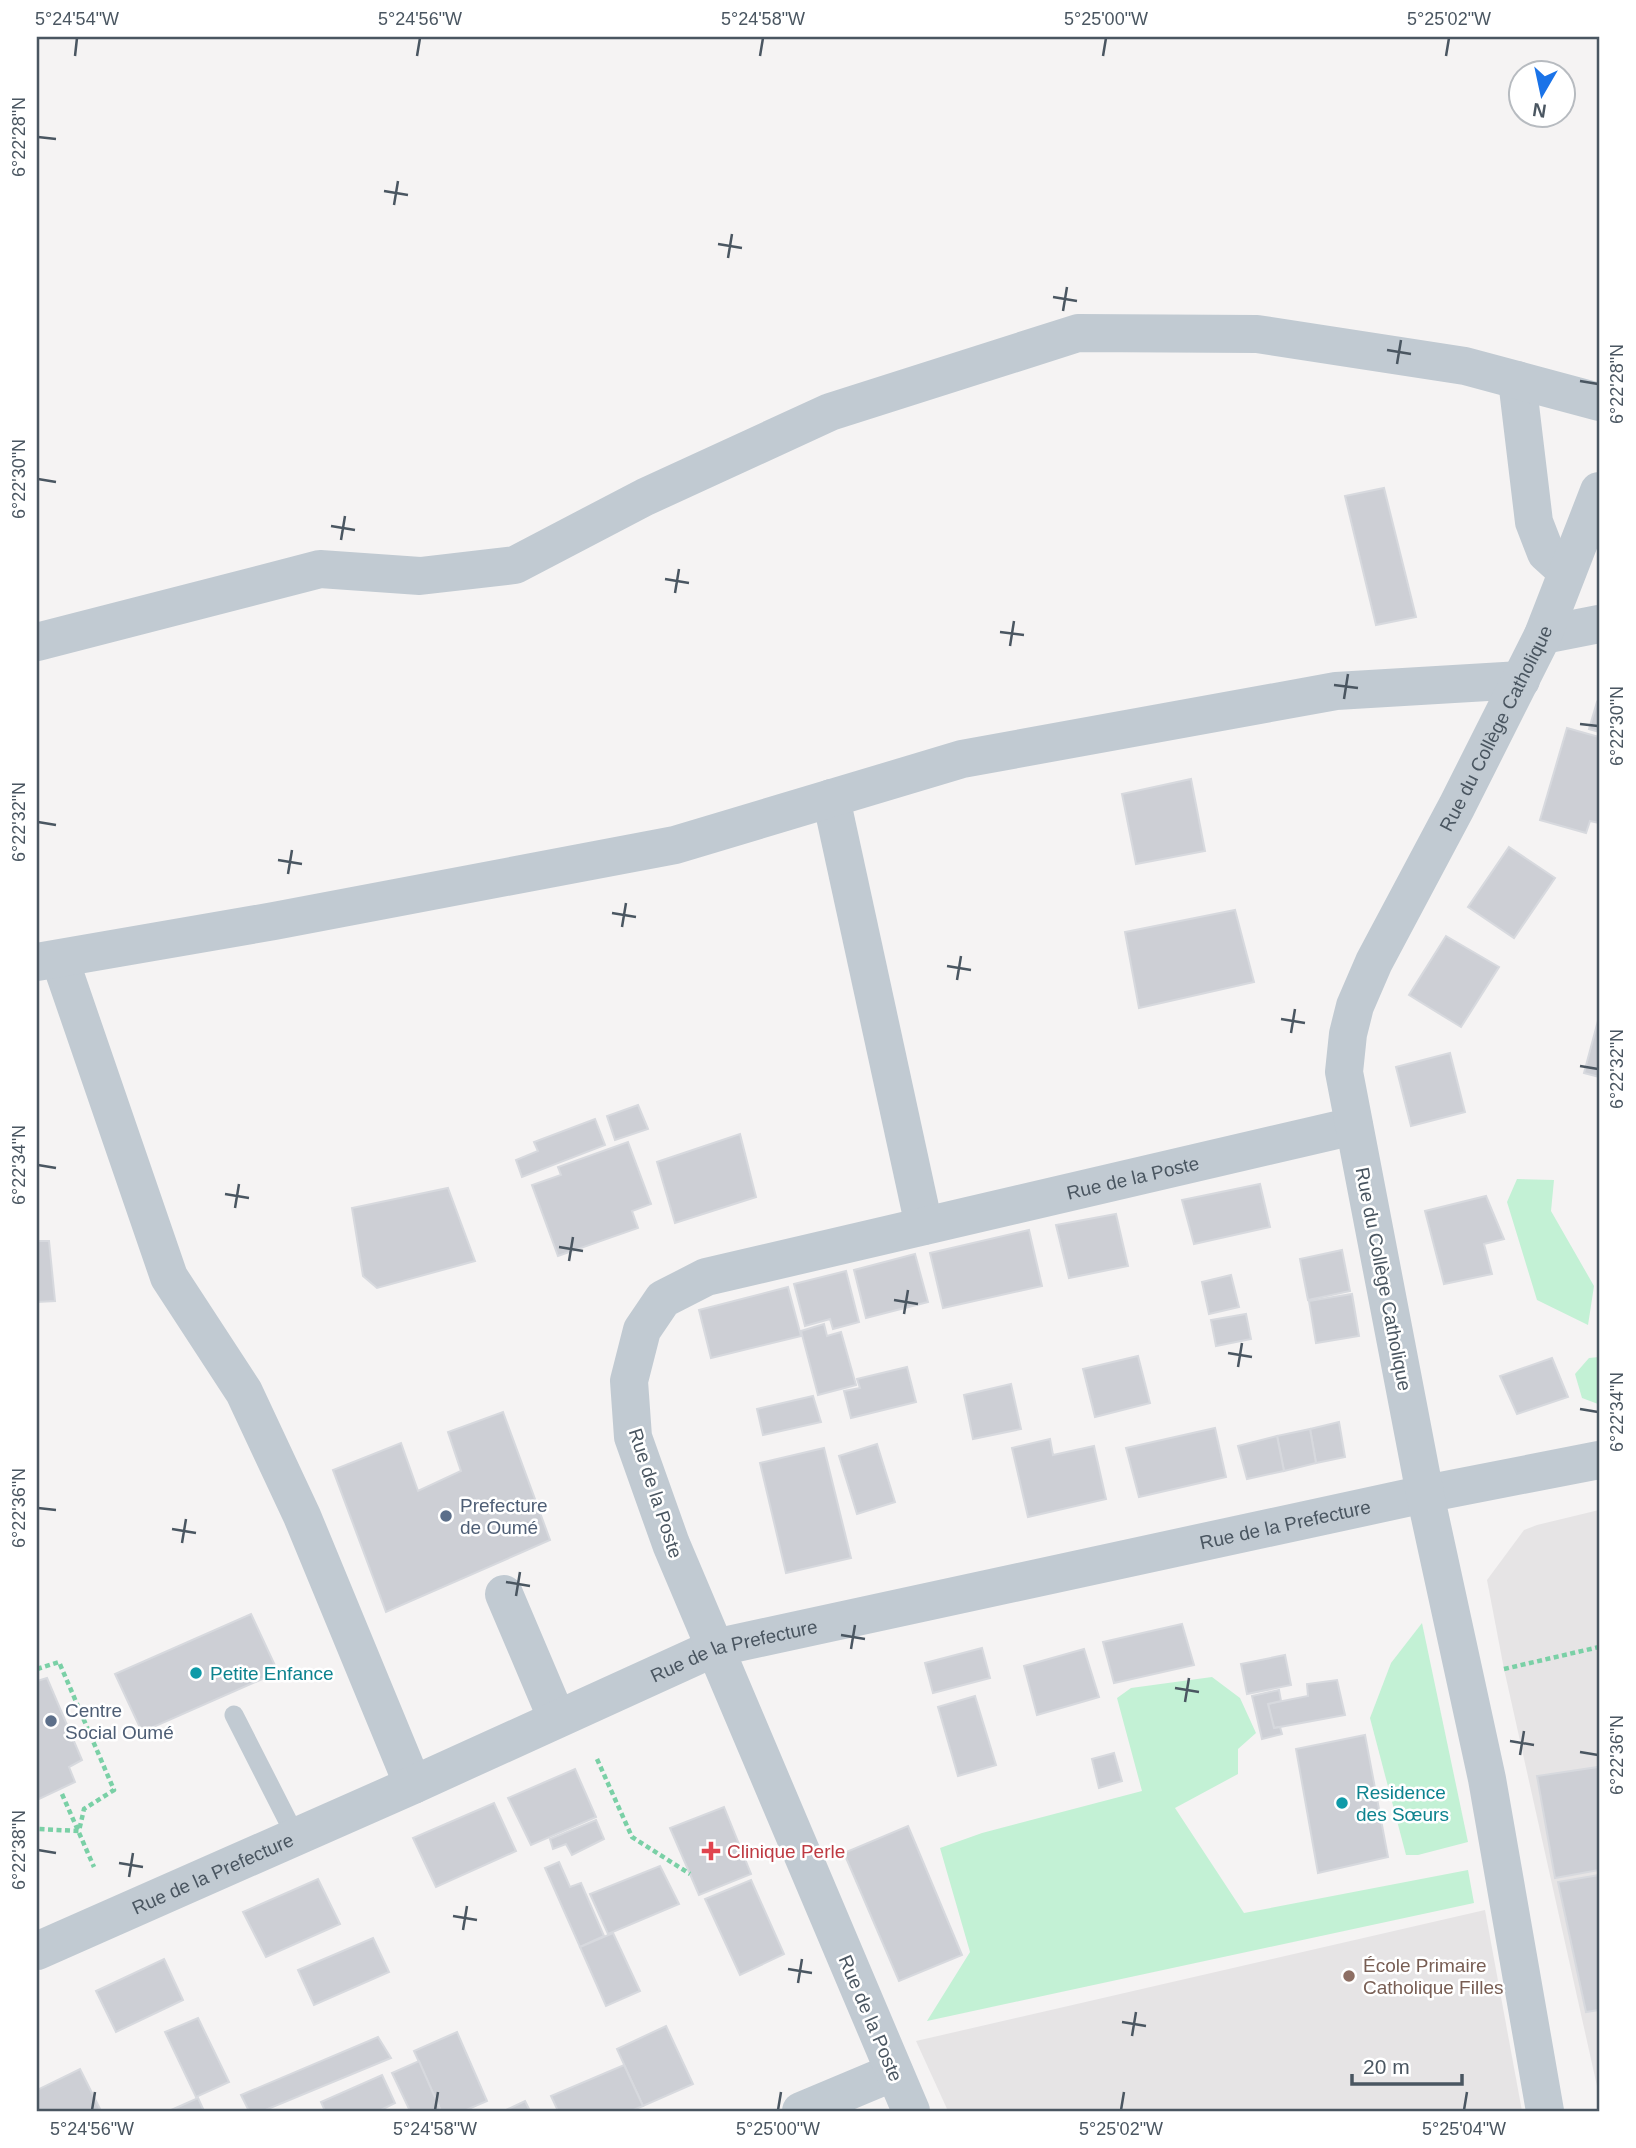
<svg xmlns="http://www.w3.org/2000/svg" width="1636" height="2148" viewBox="0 0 1636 2148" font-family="Arial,sans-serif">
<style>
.education{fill:#e6e4e5}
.green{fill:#c3f1d5}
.building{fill:#cdcfd5;stroke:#d7d9de;stroke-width:2}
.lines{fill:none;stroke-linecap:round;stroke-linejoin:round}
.path{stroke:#7ad0a6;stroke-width:4.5;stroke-dasharray:5 3.5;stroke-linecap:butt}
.lane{stroke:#c1cad2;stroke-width:19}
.street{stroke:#c1cad2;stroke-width:38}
.ticks{fill:none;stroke:#4a5661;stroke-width:2.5}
.service-dot{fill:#5c6f8a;stroke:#fff;stroke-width:2.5}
.culture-dot{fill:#0f9aa8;stroke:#fff;stroke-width:2.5}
.health-dot{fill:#e0444e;stroke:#fff;stroke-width:2.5}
.education-dot{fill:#8d6e63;stroke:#fff;stroke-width:2.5}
.labels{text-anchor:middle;stroke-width:5;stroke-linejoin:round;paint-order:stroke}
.street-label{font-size:19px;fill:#4a5661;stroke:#fff}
.service-label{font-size:19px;fill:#4e5e75;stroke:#fff;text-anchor:start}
.culture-label{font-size:19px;fill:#0d838f;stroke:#fff;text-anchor:start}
.health-label{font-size:19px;fill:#be3a42;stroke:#fff;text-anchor:start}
.education-label{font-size:19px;fill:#785e54;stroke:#fff;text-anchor:start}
.neatline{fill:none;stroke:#4a5661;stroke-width:2.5}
.ticks-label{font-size:18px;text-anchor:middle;fill:#4a5661}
</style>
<rect width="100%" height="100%" fill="#f5f3f3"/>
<g class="education">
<polygon points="1599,1510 1599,2095 1504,1669 1487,1580 1524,1530 1537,1525"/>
<polygon points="1485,1910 1522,2111 948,2111 916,2041"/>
</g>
<g class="green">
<polygon points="1517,1179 1554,1180 1551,1211 1594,1286 1588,1325 1537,1300 1507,1202"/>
<polygon points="1599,1357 1599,1404 1598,1404 1582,1398 1575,1374 1589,1358"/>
<polygon points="1422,1623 1468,1842 1418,1855 1406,1855 1370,1718 1391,1663"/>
<polygon points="1212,1677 1240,1698 1256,1733 1238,1749 1238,1774 1175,1808 1244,1913 1468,1870 1474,1903 927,2021 970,1952 940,1848 982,1833 1142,1791 1117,1698 1131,1688"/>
</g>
<g class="building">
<polygon points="1384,488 1416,617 1376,625 1345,496"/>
<polygon points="1597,702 1599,703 1599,732 1589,729"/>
<polygon points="1567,728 1599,737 1599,823 1590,821 1586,833 1540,820"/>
<polygon points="1191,779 1205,851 1136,864 1122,794"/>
<polygon points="1509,847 1555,878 1514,938 1468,907"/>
<polygon points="1235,910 1254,982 1139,1008 1125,932"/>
<polygon points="1446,936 1499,967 1461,1027 1409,995"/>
<polygon points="1599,1017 1599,1077 1584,1073"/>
<polygon points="1450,1053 1465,1112 1411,1126 1396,1067"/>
<polygon points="638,1105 648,1129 615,1140 607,1116"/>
<polygon points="595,1119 605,1145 522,1177 516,1160 538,1151 534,1142"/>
<polygon points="740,1134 756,1197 675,1223 657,1162"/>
<polygon points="628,1142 651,1204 632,1211 638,1228 558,1256 532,1185 561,1175 558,1167"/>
<polygon points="1260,1184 1270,1227 1194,1244 1182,1200"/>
<polygon points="448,1188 475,1261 377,1288 363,1276 352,1208"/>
<polygon points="1486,1196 1504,1239 1484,1244 1492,1274 1444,1284 1425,1211"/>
<polygon points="1116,1214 1128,1266 1069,1278 1056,1225"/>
<polygon points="1029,1230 1042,1286 943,1308 930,1253"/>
<polygon points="37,1241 49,1241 55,1301 37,1302"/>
<polygon points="1342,1250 1350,1291 1308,1300 1300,1259"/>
<polygon points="915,1254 928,1302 866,1318 854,1270"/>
<polygon points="846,1271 859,1322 833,1329 830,1319 805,1326 794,1284"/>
<polygon points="1231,1275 1239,1307 1209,1314 1202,1282"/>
<polygon points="788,1287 801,1336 711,1358 699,1310"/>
<polygon points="1352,1294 1359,1336 1316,1343 1309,1301"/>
<polygon points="1246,1314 1251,1339 1216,1346 1211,1320"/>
<polygon points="824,1324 827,1336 841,1332 856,1385 818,1395 801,1331"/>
<polygon points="1138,1356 1150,1403 1095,1417 1083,1369"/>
<polygon points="1552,1358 1568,1397 1517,1414 1500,1376"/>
<polygon points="907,1367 916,1402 851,1418 844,1391 860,1388 857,1379"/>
<polygon points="1011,1384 1021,1429 973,1439 964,1395"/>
<polygon points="813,1396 821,1422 763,1435 757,1409"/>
<polygon points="503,1412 550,1540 386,1612 333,1470 401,1443 418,1491 461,1471 448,1432"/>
<polygon points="1339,1422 1345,1457 1316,1463 1310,1429"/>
<polygon points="1215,1428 1226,1477 1139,1497 1126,1448"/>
<polygon points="1310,1429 1316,1463 1284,1471 1277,1436"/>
<polygon points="1277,1436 1284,1471 1247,1479 1238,1446"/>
<polygon points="1050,1439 1053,1455 1094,1446 1106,1499 1028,1517 1012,1448"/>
<polygon points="877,1444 895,1502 857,1514 839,1456"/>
<polygon points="824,1448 851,1558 786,1573 760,1463"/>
<polygon points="251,1614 278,1672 142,1732 115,1674"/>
<polygon points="1182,1624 1194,1665 1114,1683 1103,1642"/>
<polygon points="982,1648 990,1678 933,1693 925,1663"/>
<polygon points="1084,1649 1099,1697 1037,1715 1024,1666"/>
<polygon points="1285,1655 1291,1685 1247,1694 1241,1664"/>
<polygon points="47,1678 82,1760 69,1767 75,1782 37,1800 37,1681"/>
<polygon points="1337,1680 1345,1715 1274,1728 1268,1704 1308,1696 1307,1684"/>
<polygon points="1279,1690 1281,1701 1268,1704 1274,1728 1280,1727 1282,1734 1262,1739 1252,1696"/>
<polygon points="975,1696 996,1765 958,1776 938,1707"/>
<polygon points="1365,1735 1388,1857 1318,1873 1296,1749"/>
<polygon points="1114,1753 1122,1781 1099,1788 1092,1759"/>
<polygon points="1598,1767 1599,1870 1555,1878 1537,1776"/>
<polygon points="575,1769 596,1817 531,1845 508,1798"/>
<polygon points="494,1803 516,1851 436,1887 413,1838"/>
<polygon points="724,1807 751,1874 699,1895 670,1828"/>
<polygon points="596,1820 604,1839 572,1855 566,1844 553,1849 550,1839"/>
<polygon points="908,1826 962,1955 899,1981 844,1853"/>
<polygon points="559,1862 570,1887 581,1883 604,1936 580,1947 545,1868"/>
<polygon points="660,1866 679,1904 608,1934 590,1894"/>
<polygon points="1599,1875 1599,2010 1586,2012 1558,1882"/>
<polygon points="318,1879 340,1924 266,1957 243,1912"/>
<polygon points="751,1880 784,1954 740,1975 705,1899"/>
<polygon points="613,1933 640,1991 606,2006 580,1947"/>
<polygon points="373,1938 389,1972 314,2005 298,1970"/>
<polygon points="164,1959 183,2000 116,2032 96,1991"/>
<polygon points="198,2018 229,2082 196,2097 165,2032"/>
<polygon points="666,2026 693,2084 643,2106 617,2049"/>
<polygon points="457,2032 487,2101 464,2111 441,2111 414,2051"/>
<polygon points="378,2037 391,2058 263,2111 249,2111 241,2095"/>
<polygon points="419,2061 441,2111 410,2111 392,2073"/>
<polygon points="624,2065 643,2106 631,2111 558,2111 551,2096"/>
<polygon points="80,2069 101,2111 37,2111 37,2090"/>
<polygon points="382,2075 395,2103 379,2111 325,2111 321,2102"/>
<polygon points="198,2098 204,2111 169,2111"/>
<polygon points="525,2101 530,2111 504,2111"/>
</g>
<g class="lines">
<g class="path">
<polyline points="37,1669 59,1662 114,1790 84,1809 79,1831 37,1829"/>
<polyline points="1504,1669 1599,1647"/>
<polyline points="597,1759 632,1837 690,1874"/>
<polyline points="62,1794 94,1867"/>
</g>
<polyline class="lane" points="234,1715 296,1837"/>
<g class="street">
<polyline points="1517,380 1534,522 1546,553 1567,572"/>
<polyline points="1543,635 1599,624"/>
<polyline points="37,642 320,569 420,576 515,565 645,497 830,412 1078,333 1257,334 1465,366 1599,402"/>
<polyline points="831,798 924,1226"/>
<polyline points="60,960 169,1277 244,1392 302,1516 413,1785"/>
<polyline points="37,962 274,921 675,845 962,759 1336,691 1521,680"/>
<polyline points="504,1594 557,1719"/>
<path id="s1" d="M37,1951L413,1785L714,1648L1425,1494L1599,1460"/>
<polyline points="801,2111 894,2072"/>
<path id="s2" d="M911,2111L671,1544L633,1437L629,1381L642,1330L663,1299L706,1277L1354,1126"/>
<path id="s3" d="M1545,2111L1487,1779L1425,1494L1344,1072L1348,1034L1355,1006L1374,962L1457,806L1543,635L1599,491"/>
</g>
</g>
<path class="ticks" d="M75,56L77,38M417,56L420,38M760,56L763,38M1103,56L1106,38M1446,56L1449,38M38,137L56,139M384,191L408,195M394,205L398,181M718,244L742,248M728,258L732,234M1053,297L1077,301M1063,311L1067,287M1387,350L1411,354M1397,364L1401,340M1580,381L1598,384M38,479L56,482M331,526L355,530M341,540L345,516M665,579L689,583M675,593L679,569M1000,632L1024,635M1010,646L1014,621M1334,685L1358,688M1344,699L1348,674M1580,724L1598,726M38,822L56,825M278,860L302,864M288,874L292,850M612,913L636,917M622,927L626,903M947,966L971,970M957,980L961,956M1281,1019L1305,1023M1291,1033L1295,1009M1580,1066L1598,1069M38,1165L56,1168M225,1194L249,1198M235,1208L239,1184M559,1247L583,1251M569,1261L573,1237M894,1300L918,1304M904,1314L908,1290M1228,1353L1252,1357M1238,1367L1242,1343M1580,1409L1598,1412M38,1508L56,1510M172,1529L196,1533M182,1543L186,1519M506,1582L530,1586M516,1596L520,1572M841,1635L865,1639M851,1649L855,1625M1175,1688L1199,1692M1185,1702L1189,1678M1510,1741L1534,1745M1580,1752L1598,1755M1520,1755L1524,1731M38,1850L56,1853M119,1863L143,1867M129,1877L133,1853M453,1916L477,1920M463,1930L467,1906M788,1969L812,1973M798,1983L802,1959M1122,2022L1146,2026M1132,2036L1136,2012M92,2110L95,2092M435,2110L438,2092M778,2110L781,2092M1121,2110L1124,2092M1464,2110L1467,2092"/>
<g class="service-dot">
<circle cx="446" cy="1516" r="7"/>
<circle cx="51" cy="1721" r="7"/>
</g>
<g class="culture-dot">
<circle cx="196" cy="1673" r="7"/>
<circle cx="1342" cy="1803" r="7"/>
</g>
<path class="health-dot" d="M707.5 1840.5h7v7h7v7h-7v7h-7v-7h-7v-7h7z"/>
<circle class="education-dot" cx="1349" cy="1976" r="7"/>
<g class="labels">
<g class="street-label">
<text dy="7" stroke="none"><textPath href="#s3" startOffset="1437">Rue du Collège Catholique</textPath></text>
<text dy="7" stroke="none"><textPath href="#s2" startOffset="1362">Rue de la Poste</textPath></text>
<text transform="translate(1384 1279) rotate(79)" y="7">Rue du Collège Catholique</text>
<text transform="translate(656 1493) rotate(72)" y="7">Rue de la Poste</text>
<text dy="7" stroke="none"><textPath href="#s1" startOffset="1326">Rue de la Prefecture</textPath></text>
<text dy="7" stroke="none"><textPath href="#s1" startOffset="760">Rue de la Prefecture</textPath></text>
<text dy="7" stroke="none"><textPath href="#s1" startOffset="192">Rue de la Prefecture</textPath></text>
<text transform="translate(871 2018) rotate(67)" y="7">Rue de la Poste</text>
</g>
<g class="service-label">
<text x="460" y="1512">Prefecture<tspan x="460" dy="22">de Oumé</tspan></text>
<text x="65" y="1717">Centre<tspan x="65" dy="22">Social Oumé</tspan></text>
</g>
<g class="culture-label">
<text x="210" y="1680">Petite Enfance</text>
<text x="1356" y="1799">Residence<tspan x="1356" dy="22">des Sœurs</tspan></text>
</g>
<g class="health-label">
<text x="727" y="1858">Clinique Perle</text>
</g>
<g class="education-label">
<text x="1363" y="1972">École Primaire<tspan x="1363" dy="22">Catholique Filles</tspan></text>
</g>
</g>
<rect width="1636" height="2148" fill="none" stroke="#ffffff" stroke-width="77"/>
<g transform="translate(1542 94) rotate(189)"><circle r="33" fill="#ffffff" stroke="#b7bbc0" stroke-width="2"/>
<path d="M0-5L12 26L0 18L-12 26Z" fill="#1a73e8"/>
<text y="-10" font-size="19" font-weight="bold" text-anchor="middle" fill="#4a5661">N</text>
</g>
<path d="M1352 2074v10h110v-10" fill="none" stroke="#4a5661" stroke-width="3.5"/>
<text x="1363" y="2074" font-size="21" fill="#4a5661" stroke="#ffffff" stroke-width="5" paint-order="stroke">20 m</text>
<rect x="38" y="38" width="1560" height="2072" class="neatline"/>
<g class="ticks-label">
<text x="77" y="25">5°24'54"W</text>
<text x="420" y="25">5°24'56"W</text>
<text x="763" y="25">5°24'58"W</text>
<text x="1106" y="25">5°25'00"W</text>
<text x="1449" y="25">5°25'02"W</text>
<text transform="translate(19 137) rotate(-90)" y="6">6°22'28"N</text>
<text transform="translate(1617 384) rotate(-90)" y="6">6°22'28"N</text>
<text transform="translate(19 479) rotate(-90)" y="6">6°22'30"N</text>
<text transform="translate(1617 726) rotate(-90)" y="6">6°22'30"N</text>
<text transform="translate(19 822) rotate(-90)" y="6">6°22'32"N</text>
<text transform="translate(1617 1069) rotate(-90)" y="6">6°22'32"N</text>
<text transform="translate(19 1165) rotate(-90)" y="6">6°22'34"N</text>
<text transform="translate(1617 1412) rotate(-90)" y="6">6°22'34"N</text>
<text transform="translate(19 1508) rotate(-90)" y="6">6°22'36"N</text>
<text transform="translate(1617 1755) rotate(-90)" y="6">6°22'36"N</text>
<text transform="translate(19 1850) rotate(-90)" y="6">6°22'38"N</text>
<text x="92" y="2135">5°24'56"W</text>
<text x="435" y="2135">5°24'58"W</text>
<text x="778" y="2135">5°25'00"W</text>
<text x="1121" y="2135">5°25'02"W</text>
<text x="1464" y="2135">5°25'04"W</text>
</g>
</svg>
